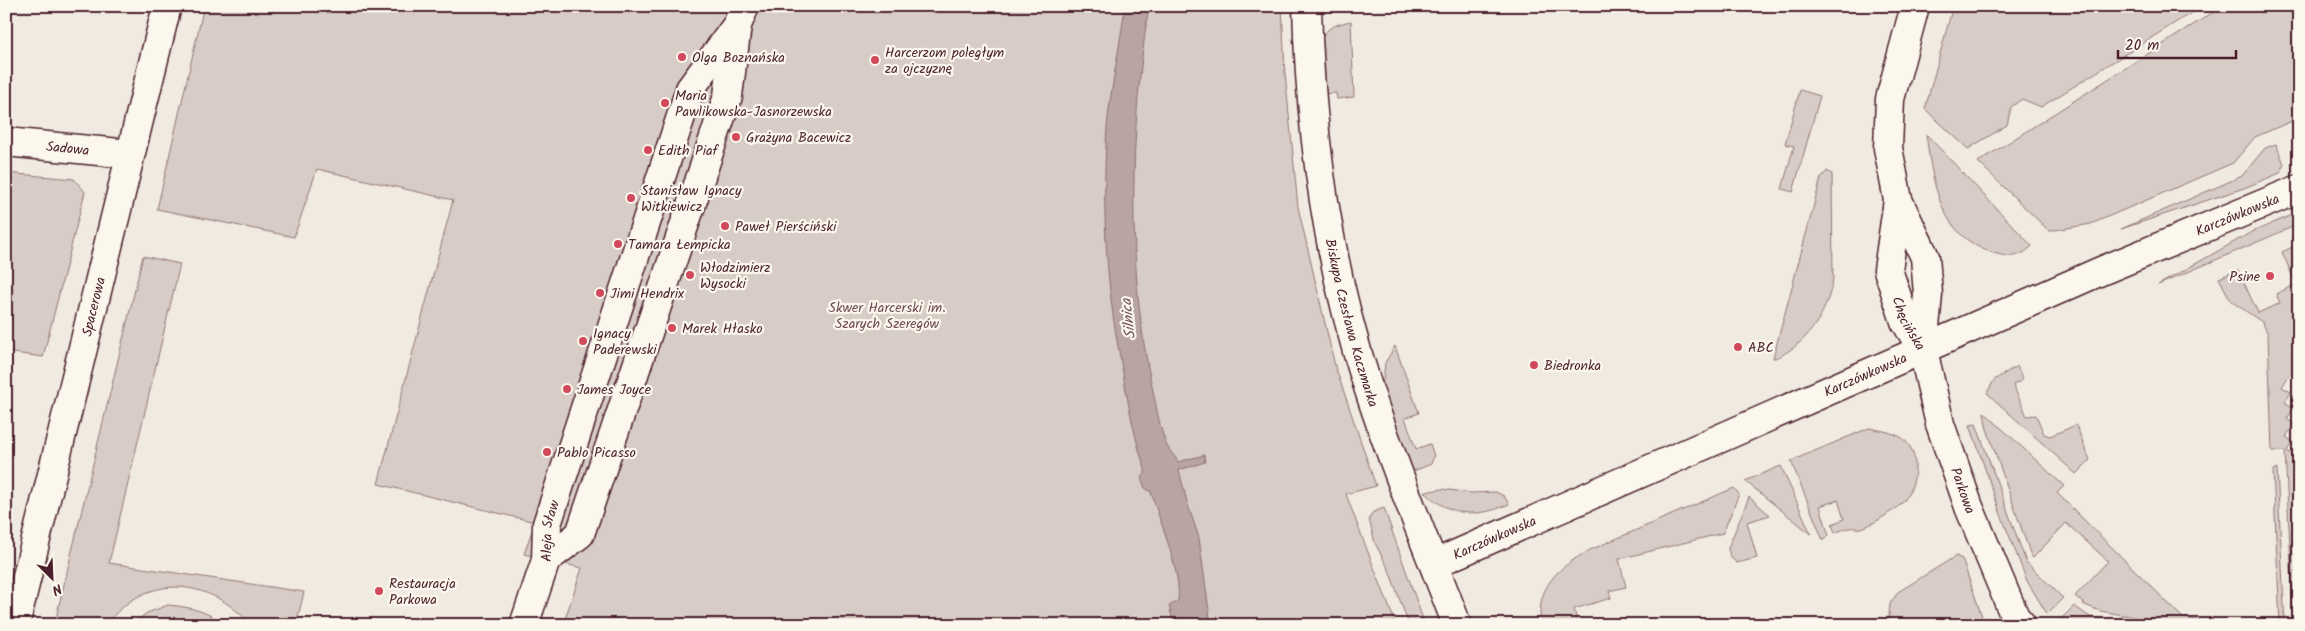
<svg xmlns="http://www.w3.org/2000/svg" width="2305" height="631" viewBox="0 0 2305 631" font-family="Kalam,sans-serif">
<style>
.green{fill:#d8ccc6;stroke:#917678}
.water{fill:#b8a4a2;stroke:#8c6f72}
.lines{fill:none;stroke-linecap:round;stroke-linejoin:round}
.minor-casing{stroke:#4a1f2b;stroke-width:31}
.minor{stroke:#fbf7ec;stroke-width:28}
.poi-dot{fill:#d1495b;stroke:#fbf7ec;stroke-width:2}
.labels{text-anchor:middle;stroke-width:4.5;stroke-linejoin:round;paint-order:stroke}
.poi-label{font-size:14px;fill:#4a1f2b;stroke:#fbf7ec;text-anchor:start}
.street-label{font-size:14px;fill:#4a1f2b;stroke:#fbf7ec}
.park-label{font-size:14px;fill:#6e4a52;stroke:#fbf7ec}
.water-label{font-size:15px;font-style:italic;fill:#704e55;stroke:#fbf7ec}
</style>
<rect width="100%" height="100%" fill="#f0eae0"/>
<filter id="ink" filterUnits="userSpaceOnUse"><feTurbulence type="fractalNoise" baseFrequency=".02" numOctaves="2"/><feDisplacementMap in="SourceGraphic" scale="10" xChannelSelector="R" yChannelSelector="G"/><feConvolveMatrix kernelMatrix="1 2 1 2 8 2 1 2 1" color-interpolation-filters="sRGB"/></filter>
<g filter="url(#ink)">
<g class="green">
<path d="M204,6H1282L1285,73L1298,207L1335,366L1376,486L1346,494C1362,539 1380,581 1396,625H563L582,568L524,554L535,522L378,484L453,200L317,169L294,237L157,209Z"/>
<polygon points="1953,6 2202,6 2041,107 2022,99 2011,107 2007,125 1968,149 1925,109"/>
<polygon points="2223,6 2299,6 2299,118 2255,137 2233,163 2091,224 2049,231 1978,162"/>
<path d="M1351,21L1354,97L1337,99L1336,93L1323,94L1320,42C1325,27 1337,24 1351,21Z"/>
<polygon points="1800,90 1820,96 1793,192 1782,189 1794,146 1785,144"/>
<path d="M1926,134L2032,246C2021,257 2012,258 1997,254C1940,239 1933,185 1926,134Z"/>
<polygon points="2276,144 2284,164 2280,173 2244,188 2121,229 2242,176 2265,148"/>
<path d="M1827,171L1832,174L1833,279C1828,308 1813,336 1787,352C1782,355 1779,358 1773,358L1821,178Z"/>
<polygon points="6,173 74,179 85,192 43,357 6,352 8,190"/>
<polygon points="2299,212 2299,224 2158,285 2250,233"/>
<polygon points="2299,244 2299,376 2291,372 2282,387 2291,392 2285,402 2294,408 2287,419 2294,424 2286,437 2293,442 2287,451 2297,457 2292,469 2299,473 2292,487 2299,491 2299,498 2295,505 2299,507 2299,514 2295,520 2299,523 2299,530 2295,537 2299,540 2299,544 2293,554 2299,558 2299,564 2294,572 2299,575 2299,579 2293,588 2299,591 2299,598 2294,607 2299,610 2297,622 2299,625 2294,625 2285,451 2272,451 2268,334 2262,322 2231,301 2219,278 2238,270 2258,313 2280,303 2276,294 2296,284 2282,252"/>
<path d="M143,256L180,264L109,563L304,592L296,625H251C210,578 146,571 106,625H57L56,619L59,605Z"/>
<polygon points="1395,346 1419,413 1405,418 1416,449 1430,444 1434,456 1431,464 1411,472 1382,389 1385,363"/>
<polygon points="2017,366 2023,380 2013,385 2027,416 2036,415 2044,434 2050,436 2076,425 2090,460 2076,474 1987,393 1994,380"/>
<polygon points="1984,412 2064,486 2057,493 2183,618 2228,625 2182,625 2100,611 2085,605 2075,596 2108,561 2066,523 2033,558 2031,556 1986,426"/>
<polygon points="1976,424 2026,562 2063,598 2047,614 2027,581 2000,512 1970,425"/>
<path d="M1869,428C1879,430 1893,432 1902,438C1922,452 1917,489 1901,504C1893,511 1871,526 1861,528C1858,529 1853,527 1850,528C1845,528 1840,531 1835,533L1832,524L1844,519L1838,500L1820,506L1829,536L1823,540L1791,461Z"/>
<polygon points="1781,466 1811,534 1745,481"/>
<polygon points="2277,469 2285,625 2280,625 2273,470"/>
<path d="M1734,488L1739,494L1723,533L1619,559L1626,587L1609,591L1611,598L1574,609L1578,625H1541C1535,586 1559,567 1590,550Z"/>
<path d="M1442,489L1471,493L1496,492L1504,496L1509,504C1479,518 1450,517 1425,492Z"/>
<polygon points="1749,497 1770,515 1747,522 1757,558 1737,563 1730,557 1728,548"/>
<polygon points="1384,508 1425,625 1409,625 1389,570 1375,543 1369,519 1373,512"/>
<polygon points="1956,556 1962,559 1985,625 1888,625 1890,604 1898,592"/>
<path d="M168,605C191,607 207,611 225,625H131L147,613Z"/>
<polygon points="2074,606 2090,617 2132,625 2058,625 2057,623"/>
</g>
<path class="water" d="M1125,6H1149C1130,125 1126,274 1153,391C1157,409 1160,430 1167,446C1170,452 1175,456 1178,462L1204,455L1205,462L1179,470L1187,502L1199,538L1211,625H1174L1169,606L1178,601C1182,573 1159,520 1151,492L1145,488L1141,478L1145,474V469C1131,428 1126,388 1118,346C1105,275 1102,199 1107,127C1111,86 1120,47 1125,6Z"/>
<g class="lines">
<g class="minor-casing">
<g id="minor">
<path id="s1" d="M1307,6C1310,134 1328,264 1368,387C1394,468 1427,546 1457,625"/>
<path id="s2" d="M1915,6L1890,99L1888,148L1898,200L1925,257L1928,294L1923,350L1940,424L1969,507L2015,617L2022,625"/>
<path id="s3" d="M6,142L130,154"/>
<path id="s4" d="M1898,200L1888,270L1905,321L1923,350"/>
<polyline points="546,560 580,534 728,96 737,25 745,6"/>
<path id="s5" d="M1434,564L2101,271L2299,189"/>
<path id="s6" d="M15,625L167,6"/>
<path id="s7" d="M524,625L546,560L547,524L690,89L737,25"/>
</g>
</g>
<use href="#minor" class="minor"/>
</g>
</g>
<g class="poi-dot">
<circle cx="682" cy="57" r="5"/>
<circle cx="875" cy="60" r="5"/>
<circle cx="665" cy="103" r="5"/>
<circle cx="736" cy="137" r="5"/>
<circle cx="648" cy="150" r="5"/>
<circle cx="631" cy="198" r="5"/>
<circle cx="725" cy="226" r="5"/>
<circle cx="618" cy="244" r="5"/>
<circle cx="690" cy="275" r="5"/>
<circle cx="2270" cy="276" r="5"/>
<circle cx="600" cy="293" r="5"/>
<circle cx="672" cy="328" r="5"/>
<circle cx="583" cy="341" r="5"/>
<circle cx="1738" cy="347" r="5"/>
<circle cx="1534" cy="365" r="5"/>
<circle cx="567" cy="389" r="5"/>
<circle cx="547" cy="452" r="5"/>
<circle cx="379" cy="591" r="5"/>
</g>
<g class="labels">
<g class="poi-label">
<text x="885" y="57">Harcerzom poległym<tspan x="885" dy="16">za ojczyznę</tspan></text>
<text x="692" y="62">Olga Boznańska</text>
<text x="675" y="100">Maria<tspan x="675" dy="16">Pawlikowska-Jasnorzewska</tspan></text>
<text x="746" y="142">Grażyna Bacewicz</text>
<text x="658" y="155">Edith Piaf</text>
<text x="641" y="195">Stanisław Ignacy<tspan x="641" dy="16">Witkiewicz</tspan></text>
<text x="735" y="231">Paweł Pierściński</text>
<text x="628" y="249">Tamara Łempicka</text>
<text x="700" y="272">Włodzimierz<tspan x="700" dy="16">Wysocki</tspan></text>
<text x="2260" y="281" text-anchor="end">Psine</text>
<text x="610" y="298">Jimi Hendrix</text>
<text x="682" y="333">Marek Hłasko</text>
<text x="593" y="338">Ignacy<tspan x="593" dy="16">Paderewski</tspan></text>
<text x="1748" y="352">ABC</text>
<text x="1544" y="370">Biedronka</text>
<text x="577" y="394">James Joyce</text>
<text x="557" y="457">Pablo Picasso</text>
<text x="389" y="588">Restauracja<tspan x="389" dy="16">Parkowa</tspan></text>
</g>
<g class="street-label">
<text dy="5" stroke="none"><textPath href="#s3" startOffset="62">Sadowa</textPath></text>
<text dy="5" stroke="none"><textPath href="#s5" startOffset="876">Karczówkowska</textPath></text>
<text dy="5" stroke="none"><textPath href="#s6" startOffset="328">Spacerowa</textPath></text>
<text dy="5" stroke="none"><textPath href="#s4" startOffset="128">Chęcińska</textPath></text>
<text dy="5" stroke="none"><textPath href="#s1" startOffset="321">Biskupa Czesława Kaczmarka</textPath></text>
<text dy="5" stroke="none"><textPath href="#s5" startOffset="471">Karczówkowska</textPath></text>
<text dy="5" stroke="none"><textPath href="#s2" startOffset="501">Parkowa</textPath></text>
<text dy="5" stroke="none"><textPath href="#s7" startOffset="98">Aleja Sław</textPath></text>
<text dy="5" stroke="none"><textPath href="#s5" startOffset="66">Karczówkowska</textPath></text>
</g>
<g class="park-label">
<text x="887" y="312">Skwer Harcerski im.<tspan x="887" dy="16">Szarych Szeregów</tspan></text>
</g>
<g class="water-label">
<text transform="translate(1128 319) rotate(-96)" y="5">Silnica</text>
</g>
</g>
<rect width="2305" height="631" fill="none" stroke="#fbf7ec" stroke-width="25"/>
<rect x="12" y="12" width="2280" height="606" fill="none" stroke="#4a1f2b" stroke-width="2" filter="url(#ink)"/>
<g transform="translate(52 578) rotate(156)" stroke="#fbf7ec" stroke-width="4" paint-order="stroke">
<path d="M0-4L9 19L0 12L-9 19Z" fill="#4a1f2b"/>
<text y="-8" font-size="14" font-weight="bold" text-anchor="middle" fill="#4a1f2b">N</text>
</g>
<path d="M2118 50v8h118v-8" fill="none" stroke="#4a1f2b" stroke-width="2.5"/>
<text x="2125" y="50" font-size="15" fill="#4a1f2b" stroke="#fbf7ec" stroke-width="4" paint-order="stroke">20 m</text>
</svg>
